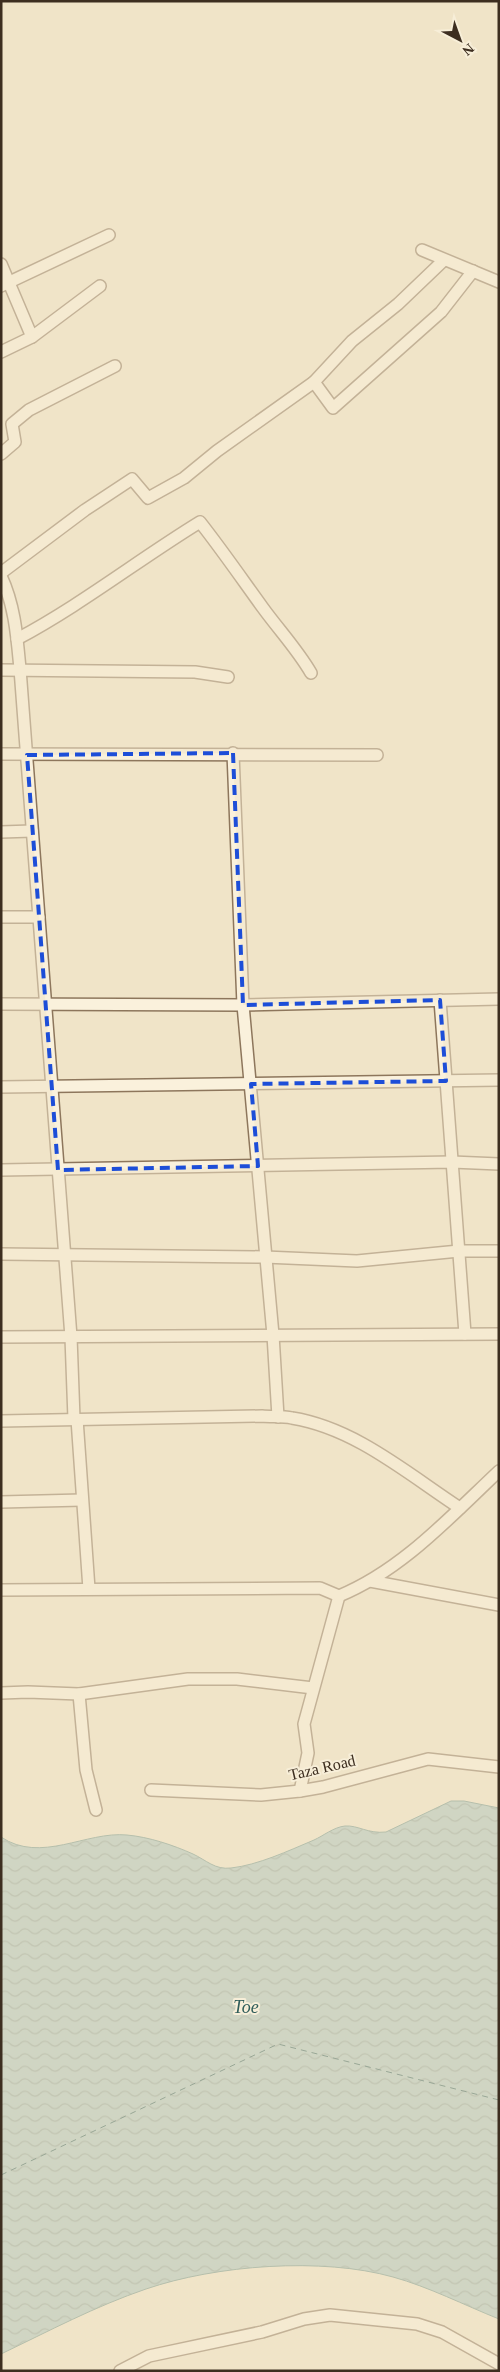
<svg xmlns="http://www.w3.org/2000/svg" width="500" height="2372" viewBox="0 0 500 2372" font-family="'Times New Roman',serif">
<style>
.water{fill:url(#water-waves);stroke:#6f938a}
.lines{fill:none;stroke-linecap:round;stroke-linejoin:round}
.ferry{stroke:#2f5d5a;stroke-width:1;stroke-dasharray:6 5;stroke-linecap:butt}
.minor-casing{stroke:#8d765c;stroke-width:14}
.minor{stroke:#faf1dc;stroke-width:11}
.marked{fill:none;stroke:#1d4ed8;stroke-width:4;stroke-dasharray:10 6;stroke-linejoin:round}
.labels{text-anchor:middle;stroke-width:4;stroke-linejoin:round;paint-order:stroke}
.street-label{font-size:16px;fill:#3d2e20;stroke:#f7eed8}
.water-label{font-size:18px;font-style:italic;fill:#2f5d5a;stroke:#f7eed8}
</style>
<defs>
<pattern id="water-waves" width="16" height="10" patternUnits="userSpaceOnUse" patternTransform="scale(1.25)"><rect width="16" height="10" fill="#a9c4bc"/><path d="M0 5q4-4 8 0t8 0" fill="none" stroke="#8ba098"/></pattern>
</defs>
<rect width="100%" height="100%" fill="#f0e4c8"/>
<path class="water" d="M451,1801H464L499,1808V2319C464,2305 429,2287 393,2277C322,2257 216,2265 146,2289C96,2306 49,2331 1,2354V1837C41,1864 86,1831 127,1835C149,1837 173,1845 193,1854C206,1860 215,1870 231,1868C258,1865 288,1851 314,1840C323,1836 334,1827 345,1826C358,1825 368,1834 386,1832Z"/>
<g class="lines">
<polyline class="ferry" points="1,2175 278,2044 499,2100"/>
<g class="minor-casing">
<g id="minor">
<polyline points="422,250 499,282"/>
<polyline points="1,264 32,337"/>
<polyline points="1,286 109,235"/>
<polyline points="1,352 32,337 100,286"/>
<polyline points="314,382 333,408 441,312 473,271"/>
<polyline points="1,454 15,442 12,424 29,410 115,366"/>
<polyline points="1,573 85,510 132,479 148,498 184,478 217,451 314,382 352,341 398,304 444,260"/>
<path d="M1,576C15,606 17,637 20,669L71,1337L74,1419H77L89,1589"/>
<path d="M17,639C81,605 138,560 200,522C222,550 242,579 263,608C279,630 297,649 311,673"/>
<polyline points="1,670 195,672 228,677"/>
<polyline points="233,753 243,1005 273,1335 278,1417"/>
<polyline points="1,754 377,755"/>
<polyline points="1,832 32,831"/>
<polyline points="1,917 39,917"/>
<polyline points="440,1000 465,1334"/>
<polyline points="1,1004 243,1005 499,999"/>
<polyline points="1,1087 499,1080"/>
<polyline points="1,1170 452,1162 499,1164"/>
<polyline points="1,1254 265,1257 357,1261 459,1251 499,1251"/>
<polyline points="1,1337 499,1334"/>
<path d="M1,1421L262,1416C272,1417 282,1416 292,1418C355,1428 408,1474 460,1508"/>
<polyline points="1,1502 82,1500"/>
<polyline points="370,1581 499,1605"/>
<path d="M1,1590L320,1588L339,1596C402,1570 450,1517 499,1471"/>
<polyline points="1,1693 28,1692 79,1694 188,1679 237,1679 313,1688"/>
<polyline points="79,1694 86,1770 96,1810"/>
<polyline points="151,1790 261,1795 300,1791 323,1787 428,1759 499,1767"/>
<polyline points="300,1791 308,1753 304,1724 339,1596"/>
<polyline points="120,2371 149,2356 262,2332 304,2319 330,2315 417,2324 442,2332 499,2364"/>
</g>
</g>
<use href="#minor" class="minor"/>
</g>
<path d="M0 0H500V2372H0ZM233,753L243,1005L440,1000L446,1081L251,1084L258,1166L58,1170L27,755Z" fill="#f0e4c8" fill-opacity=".55" fill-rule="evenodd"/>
<path class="marked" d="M233,753L243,1005L440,1000L446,1081L251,1084L258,1166L58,1170L27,755Z"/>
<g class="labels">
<g class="street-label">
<text transform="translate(322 1767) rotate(-13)" y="6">Taza Road</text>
</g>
<g class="water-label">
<text x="246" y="2013">Toe</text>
</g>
</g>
<rect width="500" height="2372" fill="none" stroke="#3d2e20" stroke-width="5"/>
<g transform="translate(460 40) rotate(139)" stroke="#f7eed8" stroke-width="4" paint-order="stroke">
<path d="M0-4L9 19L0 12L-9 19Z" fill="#3d2e20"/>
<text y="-8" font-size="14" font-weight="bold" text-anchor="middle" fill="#3d2e20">N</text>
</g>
</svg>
